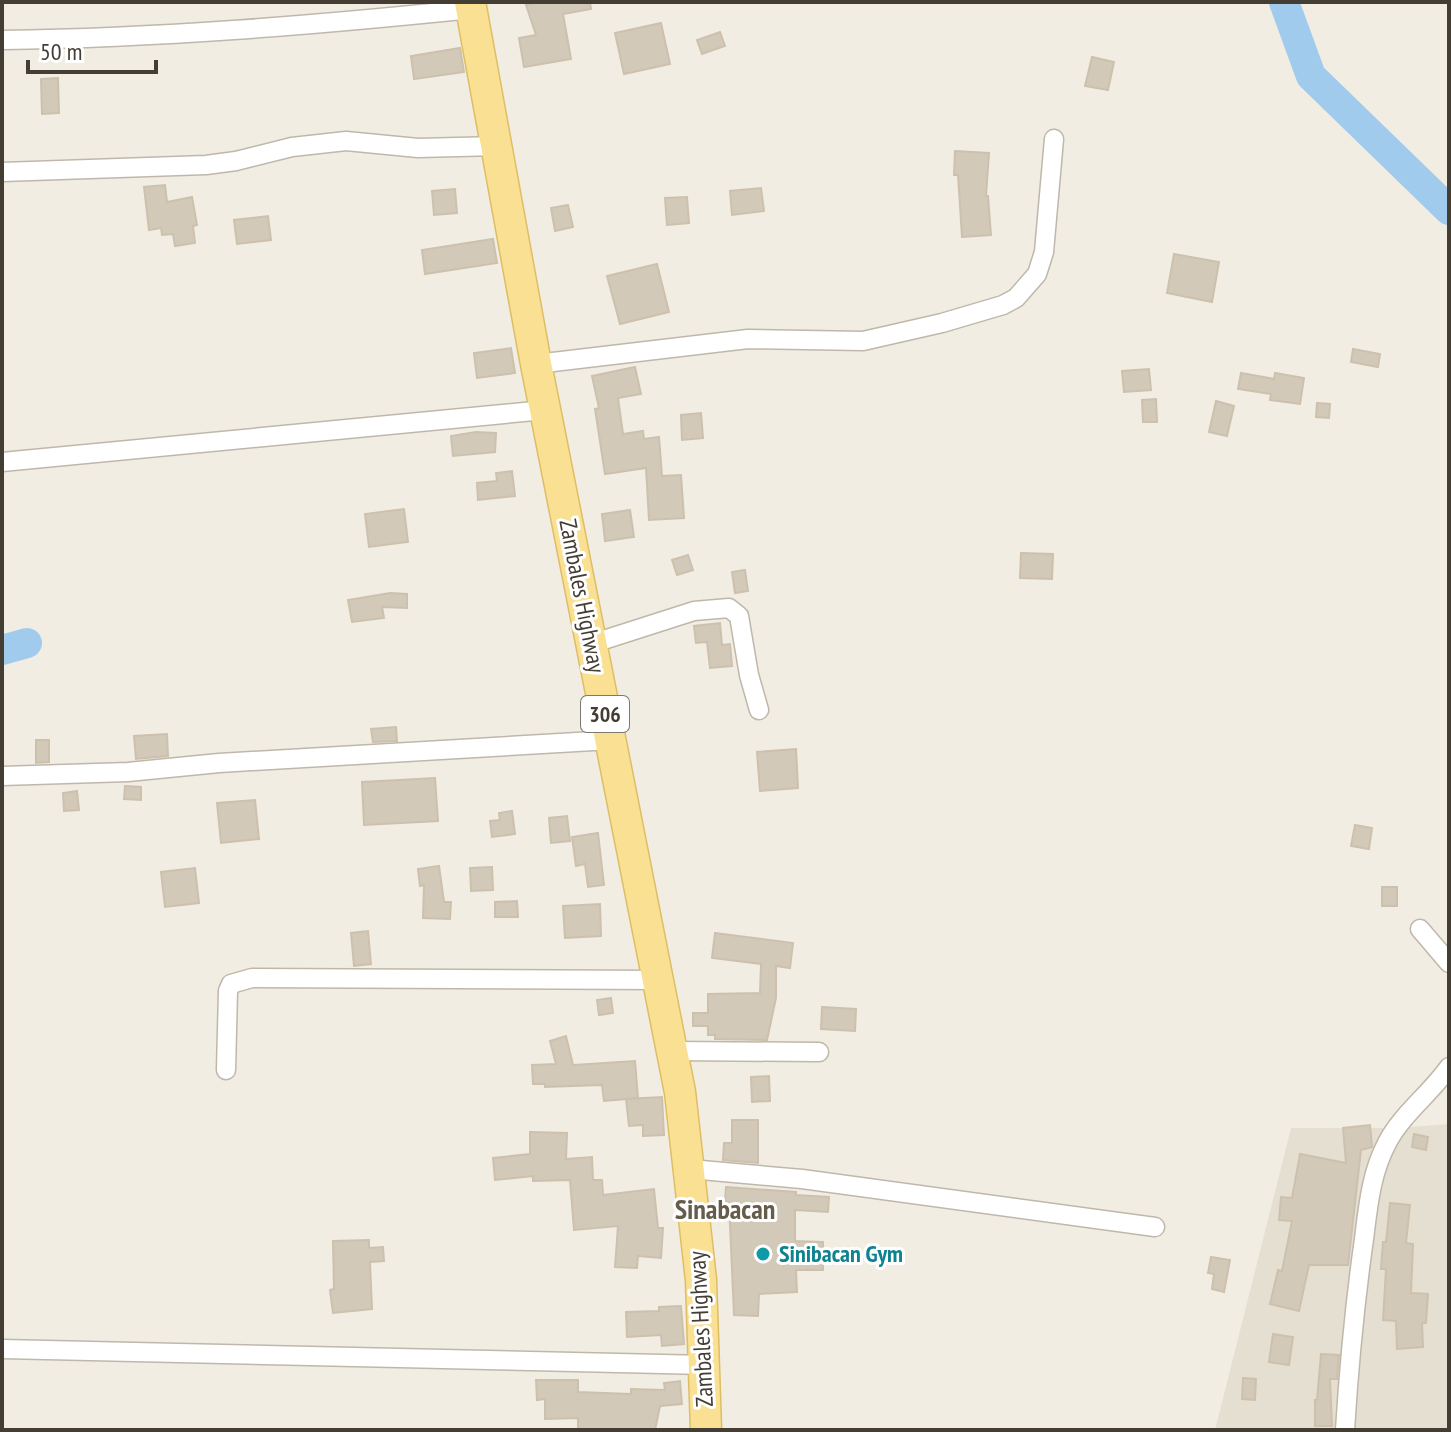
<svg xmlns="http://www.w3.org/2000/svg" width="1451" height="1432" viewBox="0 0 1451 1432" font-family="'PT Sans Narrow',sans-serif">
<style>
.residential{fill:#e5dfd2}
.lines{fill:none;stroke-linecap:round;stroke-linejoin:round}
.river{stroke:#a1cbed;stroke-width:30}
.building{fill:#d2c9b9;stroke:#cdc1ad;stroke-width:2}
.street-casing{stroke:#bfb8aa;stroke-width:21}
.primary-casing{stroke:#debe64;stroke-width:33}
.street{stroke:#fff;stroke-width:18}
.primary{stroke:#fae093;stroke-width:30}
.culture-dot{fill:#0f9aa8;stroke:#fff;stroke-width:3}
.labels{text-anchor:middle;stroke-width:6;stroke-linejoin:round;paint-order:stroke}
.shield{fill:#fff;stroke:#7b7771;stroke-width:2}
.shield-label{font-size:22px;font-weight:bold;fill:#433d34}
.street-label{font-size:24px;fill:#433d34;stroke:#fff}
.culture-label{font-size:24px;font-weight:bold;fill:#0d838f;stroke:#fff;text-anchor:start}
.quarter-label{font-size:28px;font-weight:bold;fill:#655c4b;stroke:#fff}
</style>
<rect width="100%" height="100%" fill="#f1ede3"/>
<polygon class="residential" points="1449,1124 1449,1430 1215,1430 1291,1128 1397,1128"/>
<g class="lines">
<g class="river">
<polyline points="1284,2 1311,76 1449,210"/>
<polyline points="2,650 27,643"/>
</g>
</g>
<g class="building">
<polygon points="536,2 590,2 591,9 563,14 571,59 524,67 519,38 536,35 526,5"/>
<polygon points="661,23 670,64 624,74 615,33"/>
<polygon points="720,32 725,46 702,54 697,40"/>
<polygon points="460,48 464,72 414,79 411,56"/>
<polygon points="1092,57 1114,62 1108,90 1085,86"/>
<polygon points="58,78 59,113 42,114 41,79"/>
<polygon points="955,151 989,153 986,196 988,196 991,235 962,237 958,175 954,175"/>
<polygon points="165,185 167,202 192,197 197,225 193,226 195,243 175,246 173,234 162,235 161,228 149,230 144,187"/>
<polygon points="761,188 764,211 732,215 730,191"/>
<polygon points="455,189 457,213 434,215 432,191"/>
<polygon points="687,197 689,223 667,225 665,198"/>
<polygon points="568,205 573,227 555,231 551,208"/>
<polygon points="268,216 271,240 237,244 234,220"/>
<polygon points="493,239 497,263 425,274 422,250"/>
<polygon points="1174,254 1219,262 1212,302 1167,293"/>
<polygon points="657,264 669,312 620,324 607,276"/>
<polygon points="511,348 515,373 477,378 474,353"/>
<polygon points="1353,349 1380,354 1378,367 1351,362"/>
<polygon points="635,367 641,394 618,398 623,434 643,431 644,439 659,437 662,476 681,475 684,518 649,520 646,468 605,474 595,409 599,408 592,376"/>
<polygon points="1149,369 1151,390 1124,392 1122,371"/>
<polygon points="1241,373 1274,379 1275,373 1304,378 1300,404 1270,400 1271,394 1238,389"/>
<polygon points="1156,399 1157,422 1143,422 1142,400"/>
<polygon points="1216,401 1234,406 1227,436 1209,432"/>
<polygon points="1317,403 1330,404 1329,418 1316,417"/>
<polygon points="701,413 703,438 682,440 681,415"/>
<polygon points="476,432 496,433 495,452 453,456 451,436"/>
<polygon points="512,471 515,496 478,500 477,483 497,481 496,473"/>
<polygon points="404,509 408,542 369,547 365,514"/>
<polygon points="630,510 634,537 605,541 602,514"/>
<polygon points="1021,553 1053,554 1052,579 1020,578"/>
<polygon points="688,555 693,570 677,575 672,560"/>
<polygon points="745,570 748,591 735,593 732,572"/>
<polygon points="390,593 407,594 407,608 382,607 384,618 352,622 348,600"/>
<polygon points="720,623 722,645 730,644 732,666 710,668 707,642 696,643 694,626"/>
<polygon points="396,727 397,741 373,742 371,729"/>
<polygon points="167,734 168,756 136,759 134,736"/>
<polygon points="36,740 49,740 49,762 36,763"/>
<polygon points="796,749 798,788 760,791 757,752"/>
<polygon points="435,778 438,821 364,825 362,782"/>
<polygon points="125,786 141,787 141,800 124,799"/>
<polygon points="77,791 79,810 64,811 63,793"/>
<polygon points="255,800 259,839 221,843 217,803"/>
<polygon points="512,811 515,834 492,837 490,821 500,820 499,813"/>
<polygon points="567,816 570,841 551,843 549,818"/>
<polygon points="1355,825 1372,828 1369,849 1351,846"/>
<polygon points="598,833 604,885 588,887 585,864 576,866 572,837"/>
<polygon points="439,866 444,902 451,902 450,919 423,918 424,885 420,886 418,869"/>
<polygon points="492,867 493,890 471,891 470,868"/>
<polygon points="195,868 199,903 165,907 161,872"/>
<rect x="1382" y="887" width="15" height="19"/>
<polygon points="517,901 518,917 495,917 495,902"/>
<polygon points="600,904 601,936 565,938 563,906"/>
<polygon points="368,931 371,964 354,966 351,933"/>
<polygon points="715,933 793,943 790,968 776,966 776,998 767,1040 715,1039 715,1035 708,1035 708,1026 693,1026 693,1013 708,1013 708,994 760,993 761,964 712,958"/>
<polygon points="611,998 613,1013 599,1015 597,1000"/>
<polygon points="822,1007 856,1009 855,1031 821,1029"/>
<polygon points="566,1036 573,1065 635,1061 638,1098 604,1101 602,1085 545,1087 545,1084 533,1084 532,1065 556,1064 550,1041"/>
<polygon points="769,1076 770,1101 752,1102 751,1077"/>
<polygon points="662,1097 664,1135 643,1136 643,1125 629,1126 626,1099"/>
<polygon points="732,1120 758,1120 758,1163 723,1160 724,1143 732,1143"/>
<polygon points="1370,1125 1372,1147 1361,1150 1348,1265 1309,1265 1299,1311 1270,1304 1278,1270 1282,1271 1292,1221 1279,1220 1281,1197 1292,1198 1300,1154 1346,1163 1343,1128"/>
<polygon points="530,1132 567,1133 566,1159 592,1157 593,1180 602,1180 603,1195 654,1189 658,1228 663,1228 661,1258 638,1256 637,1268 615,1267 618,1226 574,1230 570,1180 533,1181 533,1176 495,1180 493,1158 530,1154"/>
<polygon points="1414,1134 1428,1137 1426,1150 1412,1147"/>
<polygon points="726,1187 796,1192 796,1195 829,1197 828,1212 795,1210 795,1241 823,1242 823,1270 796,1270 797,1292 759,1294 758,1316 734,1315 729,1202 725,1201"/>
<polygon points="1390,1203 1410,1205 1406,1243 1413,1244 1411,1293 1428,1294 1426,1323 1422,1323 1423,1347 1397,1349 1396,1321 1383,1320 1386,1269 1381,1269 1383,1242 1386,1242"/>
<polygon points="369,1240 369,1248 383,1247 384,1261 370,1262 372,1309 333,1313 330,1290 334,1289 333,1241"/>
<polygon points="1211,1257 1230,1260 1224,1292 1212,1289 1214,1274 1208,1273"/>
<polygon points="681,1306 684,1344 662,1346 661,1335 627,1337 626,1312 659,1311 659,1307"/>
<polygon points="1273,1334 1293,1337 1289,1365 1269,1362"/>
<polygon points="1321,1354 1339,1355 1337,1379 1330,1379 1332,1426 1315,1426 1315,1400 1317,1400"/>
<polygon points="1243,1378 1256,1379 1255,1400 1242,1399"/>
<polygon points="536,1380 578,1380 578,1392 631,1394 631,1389 665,1390 664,1383 680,1381 682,1404 660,1406 655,1430 578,1430 578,1418 545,1419 545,1399 537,1400"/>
</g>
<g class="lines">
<g class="street-casing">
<g id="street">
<path d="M2,40C160,38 315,25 472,9"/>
<polyline points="2,172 206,165 236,161 292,147 346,141 418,148 498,146"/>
<polyline points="536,364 748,339 863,341 942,323 1003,305 1016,298 1037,274 1044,252 1054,139"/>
<polyline points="2,462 545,410"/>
<polyline points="591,644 694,611 729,608 739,616 749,675 759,710"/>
<polyline points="2,776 128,772 219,763 611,740"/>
<polyline points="1420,929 1449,963"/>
<polyline points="672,1051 819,1052"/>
<polyline points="226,1070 228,991 231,984 252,978 658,980"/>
<polyline points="690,1169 802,1179 1155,1227"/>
<polyline points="2,1349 706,1365"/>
<path d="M1345,1430C1349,1366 1355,1302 1364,1239C1368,1207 1371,1173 1387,1143C1401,1115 1431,1093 1449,1067"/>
</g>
</g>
<g class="primary-casing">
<polyline id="primary" points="470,2 536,364 680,1092 701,1280 706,1430"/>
</g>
<use href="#street" class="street"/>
<use href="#primary" class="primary"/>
</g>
<circle class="culture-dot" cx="763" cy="1254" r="8"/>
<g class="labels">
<rect class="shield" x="581" y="696" width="48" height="36" rx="6"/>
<g class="shield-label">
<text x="605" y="722">306</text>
</g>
<g class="street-label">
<text transform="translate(582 596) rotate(79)" y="8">Zambales Highway</text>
<text transform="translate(701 1329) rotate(-93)" y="8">Zambales Highway</text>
</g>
<g class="culture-label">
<text x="779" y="1262">Sinibacan Gym</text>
</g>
<g class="quarter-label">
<text x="725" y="1219">Sinabacan</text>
</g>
</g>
<rect width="1451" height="1432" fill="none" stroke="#433d34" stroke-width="8"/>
<path d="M28 60v12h128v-12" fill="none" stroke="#433d34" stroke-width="4"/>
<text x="40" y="60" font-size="24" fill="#433d34" stroke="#ffffff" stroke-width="6" paint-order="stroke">50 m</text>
</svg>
